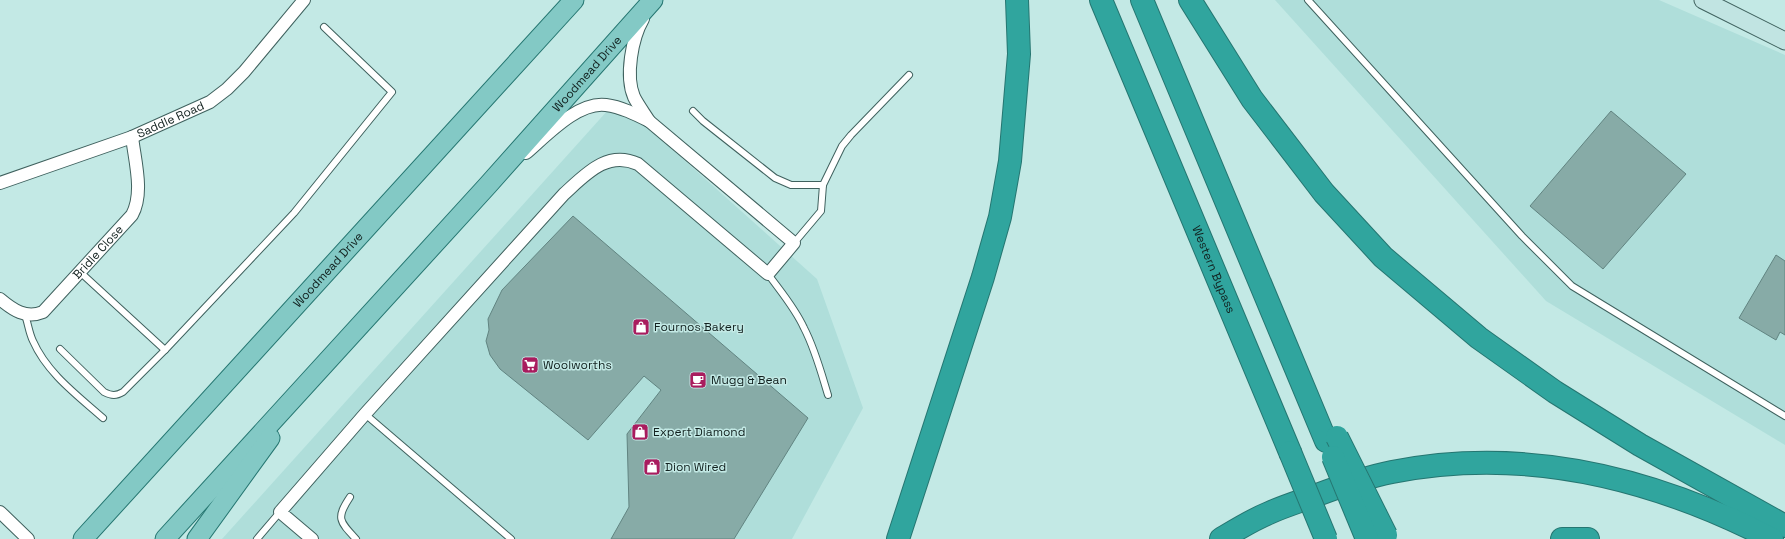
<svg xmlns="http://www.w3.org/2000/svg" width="1785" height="539" viewBox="0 0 1785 539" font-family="'Space Grotesk',sans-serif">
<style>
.built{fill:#afdeda}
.building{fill:#87aba7;stroke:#618481}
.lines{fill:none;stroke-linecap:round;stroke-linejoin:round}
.lane-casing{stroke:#3f615e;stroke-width:8}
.street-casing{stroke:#3f615e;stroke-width:14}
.secondary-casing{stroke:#3f615e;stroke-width:19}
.primary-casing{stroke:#257671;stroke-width:21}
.highway-casing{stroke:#257671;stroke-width:24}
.lane{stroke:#fff;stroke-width:6}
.street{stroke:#fff;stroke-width:12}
.secondary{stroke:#c1e4e2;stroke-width:17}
.primary{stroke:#83c9c5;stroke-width:19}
.highway{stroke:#30a59e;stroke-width:22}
.highway-bridge-casing{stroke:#257671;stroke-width:24;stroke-linecap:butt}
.highway-bridge{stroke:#30a59e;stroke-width:22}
.labels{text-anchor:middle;stroke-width:3;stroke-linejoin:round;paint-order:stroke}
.street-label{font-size:12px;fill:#11201e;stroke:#c3e9e5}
.poi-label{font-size:12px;fill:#11201e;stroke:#c3e9e5;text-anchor:start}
</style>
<rect width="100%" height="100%" fill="#c3e9e5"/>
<g class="built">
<polygon points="1275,0 1659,0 1785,55 1785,445 1546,301"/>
<polygon points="617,100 817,279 863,408 792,539 222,539"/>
</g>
<g class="building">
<polygon points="1611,111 1686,174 1603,269 1530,206"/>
<polygon points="573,216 808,418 734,539 611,539 629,507 627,434 661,390 644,376 588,440 500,369 490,355 486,341 489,330 488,319 502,290"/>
<polygon points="1776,255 1785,261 1785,335 1780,332 1776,340 1739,318"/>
</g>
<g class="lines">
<g class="lane-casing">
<g id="lane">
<polyline points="1308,0 1522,236 1572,286 1785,416"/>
<polyline points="693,111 703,121 775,178 791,185 823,185"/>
<polyline points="794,243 821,211 823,185 842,146 851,135 909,75"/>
<polyline points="80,272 165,350"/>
<path d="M768,274C781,292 795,308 804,328C815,349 821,372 828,395"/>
<path d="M25,315C28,323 29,333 33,341C47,373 77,395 103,418"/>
<path d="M60,349L104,392C112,396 116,396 123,392L165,350L294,213L392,92L324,27"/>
<polyline points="365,414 511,539"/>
<path d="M350,497C336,518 339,521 356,539"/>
<polyline points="257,539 280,512"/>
</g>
</g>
<g class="street-casing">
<g id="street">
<path d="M643,19C632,38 625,76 634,97C638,105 644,113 649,121"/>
<path id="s1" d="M0,183L132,137L210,102L227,89L244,72L304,0"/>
<path id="s2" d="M0,299C13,310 26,319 43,312L132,215C144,193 135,162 132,137"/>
<polyline points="0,512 28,539"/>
<path d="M312,539L280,512L365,414L564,194C586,174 607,150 638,164L768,274L794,243L649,121C635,114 621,107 606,105C578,101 546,136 526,153"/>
</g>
</g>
<g class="secondary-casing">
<polyline id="secondary" points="1703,0 1785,41"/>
</g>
<g class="primary-casing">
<g id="primary">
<path id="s3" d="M83,539L574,0"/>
<path id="s4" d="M165,539L488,185L653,0"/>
<polyline points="197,539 270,438"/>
</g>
</g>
<g class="highway-casing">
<g id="highway">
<path id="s5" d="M1101,0L1290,452"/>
<polyline points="1142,0 1326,441"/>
<polyline points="1190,0 1252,99 1324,193 1383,257 1479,338 1555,392 1640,445 1785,526"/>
<polyline points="898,539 983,277 1000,217 1010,161 1019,54 1017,0"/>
<path d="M1221,539C1236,530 1252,520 1269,513C1284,506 1301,501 1317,495C1341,486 1367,477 1392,472C1524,446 1654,478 1772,539"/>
<polyline points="1562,539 1588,539"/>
</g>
</g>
<use href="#lane" class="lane"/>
<use href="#street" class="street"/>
<use href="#secondary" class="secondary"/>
<use href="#primary" class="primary"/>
<use href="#highway" class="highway"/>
<g class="highway-bridge-casing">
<g id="highway-bridge">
<polyline points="1337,437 1386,535"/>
<polyline points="1290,452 1326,539"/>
<polyline points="1333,457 1367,539"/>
</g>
</g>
<use href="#highway-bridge" class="highway-bridge"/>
</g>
<defs>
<g id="shop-square" transform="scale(0.9)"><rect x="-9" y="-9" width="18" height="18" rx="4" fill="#a91c5e" stroke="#c3e9e5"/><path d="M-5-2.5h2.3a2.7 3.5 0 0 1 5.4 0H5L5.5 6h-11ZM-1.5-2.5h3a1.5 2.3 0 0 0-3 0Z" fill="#fff"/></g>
<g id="supermarket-square" transform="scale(0.9)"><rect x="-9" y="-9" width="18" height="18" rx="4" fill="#a91c5e" stroke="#c3e9e5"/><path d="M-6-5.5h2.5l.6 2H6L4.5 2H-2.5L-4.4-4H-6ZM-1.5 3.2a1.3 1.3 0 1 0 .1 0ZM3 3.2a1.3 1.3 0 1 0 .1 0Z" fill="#fff"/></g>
<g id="cafe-square" transform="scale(0.9)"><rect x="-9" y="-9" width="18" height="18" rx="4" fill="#a91c5e" stroke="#c3e9e5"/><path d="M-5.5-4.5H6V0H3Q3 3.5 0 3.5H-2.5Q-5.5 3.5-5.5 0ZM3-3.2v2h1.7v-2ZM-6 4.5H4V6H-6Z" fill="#fff"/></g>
</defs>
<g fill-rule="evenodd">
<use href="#shop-square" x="641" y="327"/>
<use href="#supermarket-square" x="530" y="365"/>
<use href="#cafe-square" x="698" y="380"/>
<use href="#shop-square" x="640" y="432"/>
<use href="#shop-square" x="652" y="467"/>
</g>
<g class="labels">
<g class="street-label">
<text dy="4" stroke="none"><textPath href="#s4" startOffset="628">Woodmead Drive</textPath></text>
<text dy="4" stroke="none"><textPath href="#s1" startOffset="182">Saddle Road</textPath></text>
<text dy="4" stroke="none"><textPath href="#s2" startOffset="129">Bridle Close</textPath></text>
<text dy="4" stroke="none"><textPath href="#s3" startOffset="364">Woodmead Drive</textPath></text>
<text dy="4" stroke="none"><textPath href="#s5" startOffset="292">Western Bypass</textPath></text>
</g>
<g class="poi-label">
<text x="654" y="331">Fournos Bakery</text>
<text x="543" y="369">Woolworths</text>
<text x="711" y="384">Mugg &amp; Bean</text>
<text x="653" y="436">Expert Diamond</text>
<text x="665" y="471">Dion Wired</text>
</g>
</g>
</svg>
